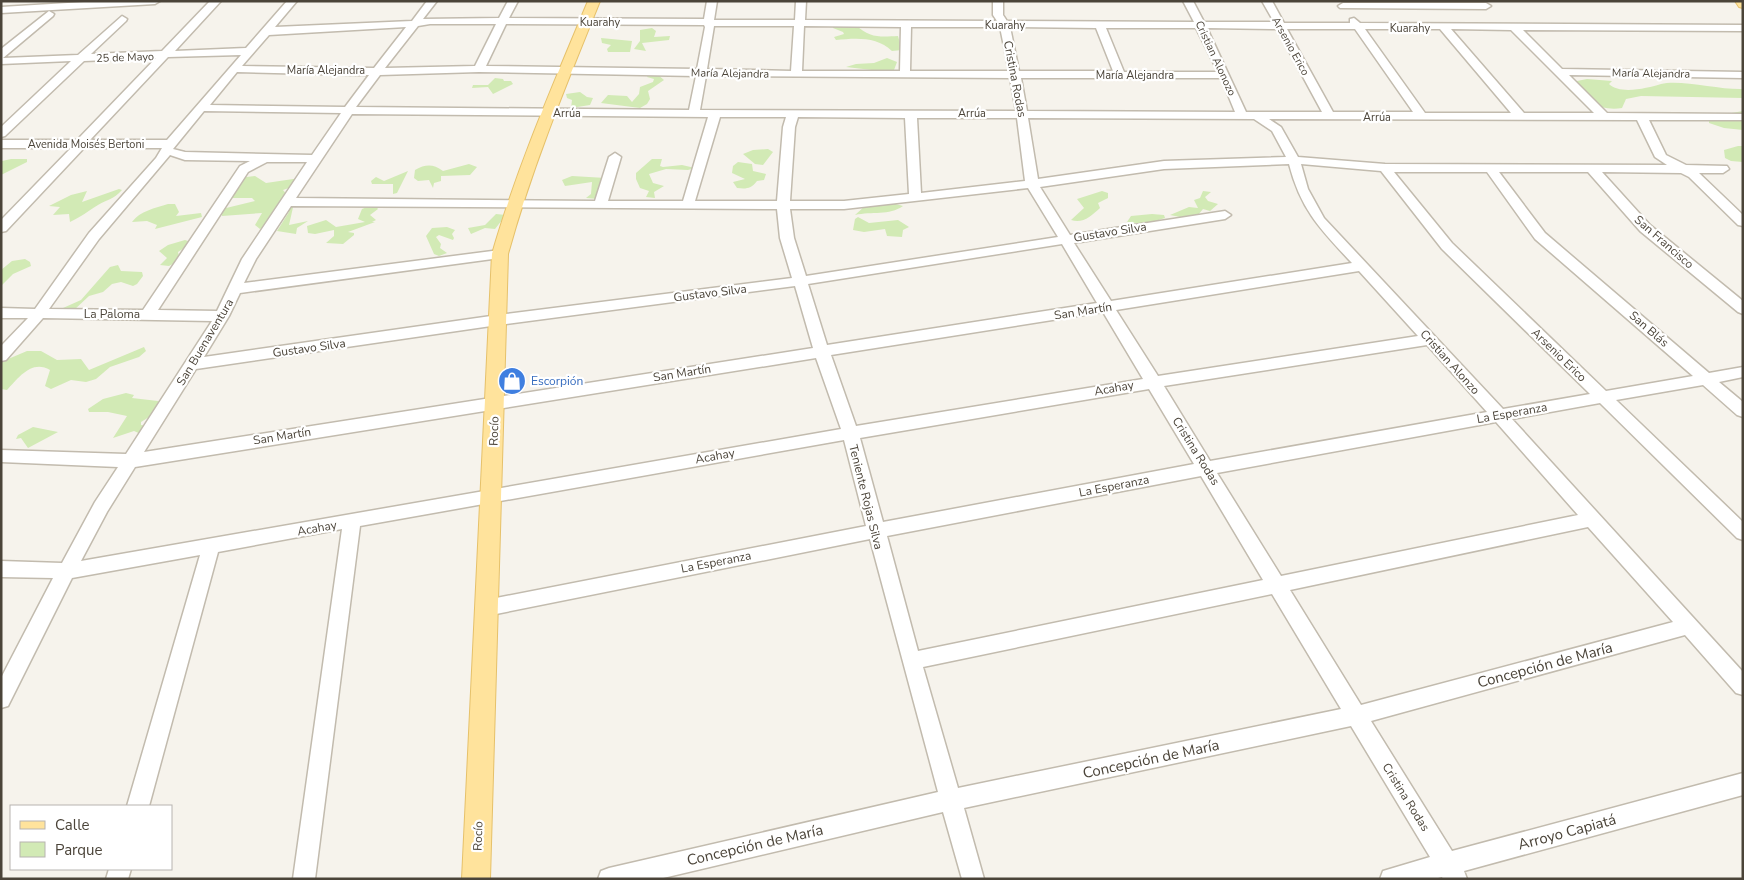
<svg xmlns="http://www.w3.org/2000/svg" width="1744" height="880" viewBox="0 0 1744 880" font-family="'Nunito Sans',sans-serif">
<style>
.green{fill:#d2eab5}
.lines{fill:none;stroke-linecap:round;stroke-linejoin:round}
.minor-casing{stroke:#c2bbae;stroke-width:3}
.major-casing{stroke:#e6c16a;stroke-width:2}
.minor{fill:#fff;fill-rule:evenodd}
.major{fill:#ffe39c;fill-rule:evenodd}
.labels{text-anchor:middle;stroke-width:4.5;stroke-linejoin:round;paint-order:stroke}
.far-street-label{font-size:11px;fill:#4b4439;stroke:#fff}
.street-label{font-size:12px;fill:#4b4439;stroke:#fff}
.shop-label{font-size:12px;fill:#366cbe;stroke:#fff;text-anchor:start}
.near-street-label{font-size:15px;fill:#4b4439;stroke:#fff}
</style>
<rect width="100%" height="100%" fill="#f6f3ec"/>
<g class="green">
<path d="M856,25C869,38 880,37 898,36L902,50L892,51C877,36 855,38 836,40L834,37L844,34L843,32L833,28V26Z"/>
<polygon points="652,28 656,31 654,37 670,36 669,40 642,43 646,51 634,49 640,41 640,30"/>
<polygon points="601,38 632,41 630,52 608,52 607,49 611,45 602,43"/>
<polygon points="887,58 897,62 894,70 889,72 846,67 856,64 874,63"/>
<polygon points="657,74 664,80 648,91 650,99 647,104 640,108 601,103 608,95 627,96 632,102 639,94 640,87 653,82 654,79 647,77 648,75"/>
<polygon points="495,78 503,79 504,81 511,81 513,84 493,94 488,87 472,88 473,85 488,85"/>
<path d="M1587,79L1612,81L1609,84C1620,95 1648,88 1661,84C1680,79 1720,90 1743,89V98L1641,96L1626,99L1622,108C1603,111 1584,103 1569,90L1567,83Z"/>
<polygon points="580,92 587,97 593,98 590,105 571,108 572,100 567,98 566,94"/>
<polygon points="1743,111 1743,130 1724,128 1709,123 1709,117"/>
<polygon points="1738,146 1743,146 1743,162 1731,161 1725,158 1724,150"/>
<polygon points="768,149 773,152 763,165 755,164 743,154 753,150"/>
<polygon points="11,159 27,159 27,162 1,175 2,161"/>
<polygon points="652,159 662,159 660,166 663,167 682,165 695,168 688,170 666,169 649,174 653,183 664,186 654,192 655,198 646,197 649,191 640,188 636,179 636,173"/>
<path d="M738,162L752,164L753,171L766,174L764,180L757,181C751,189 746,189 737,188L733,182L745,179L732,173L733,166Z"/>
<path d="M469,164L477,167L470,175L441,176V181L434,183L433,188L429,180L418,181L414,178L415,170C426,164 433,164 443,171Z"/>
<polygon points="408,171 397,193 393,194 393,184 372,184 371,181 376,177 384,181"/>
<polygon points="255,176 266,183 300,178 306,182 283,190 294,203 289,225 308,221 297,228 296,234 277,231 289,212 269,217 266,226 260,229 255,225 262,213 222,216 222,209 255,201 252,198 228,198 238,178"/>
<polygon points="572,176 606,178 598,199 586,198 591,194 592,182 565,186 562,180"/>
<path d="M119,189L122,190C113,200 108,199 98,205C88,211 81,217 70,222L69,214L53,215L60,207L49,206L71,195L87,191L82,202Z"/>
<path d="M1102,191L1108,193V198L1098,203L1100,208C1091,216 1083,224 1071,220L1084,208L1077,199Z"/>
<polygon points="1203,191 1211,192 1205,197 1208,201 1218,204 1210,211 1203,209 1198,215 1180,217 1170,215 1189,207 1198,208 1194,200 1200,198"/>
<path d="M892,203L903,206C889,216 872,211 855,215L865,206Z"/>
<path d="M168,204H175L179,212L176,216L201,213L202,217L155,229L157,225L147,221L132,222C140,211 155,208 168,204Z"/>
<polygon points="374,204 378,209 370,215 376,220 372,222 375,222 348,232 354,233 354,235 343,244 326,243 334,236 334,230 315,234 308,233 307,226 326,220 336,227 365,222 358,219 362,209"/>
<polygon points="496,214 506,215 495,229 485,228 471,234 468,228 485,225"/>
<polygon points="1152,214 1164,215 1165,218 1146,224 1127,222 1131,216"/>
<polygon points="858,217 869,223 898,220 909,227 903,230 902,237 887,236 885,229 864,232 853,230 855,219"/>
<polygon points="447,227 455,230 452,234 454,238 453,240 439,235 436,237 441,244 440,248 447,253 439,256 434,254 426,236 432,228"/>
<polygon points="185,240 188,241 187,246 178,252 180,260 169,266 160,265 167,258 159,251 168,245"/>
<polygon points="25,259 30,262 31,266 13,274 1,286 1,270 12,261"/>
<polygon points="118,265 121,271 142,272 143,276 137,284 133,286 121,282 112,284 103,292 89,296 74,310 65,312 63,308 81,300 110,267"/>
<path d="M144,347L146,351L139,357L110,367L96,379L86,382L71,380L51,389L45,386L50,370C32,359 18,378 7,390L1,389V362L27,351H41L57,360L81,359L89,370Z"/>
<polygon points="126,393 134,395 132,398 158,401 160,406 154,414 141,422 141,425 150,426 143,435 134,431 113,438 127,416 108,412 89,412 88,409 103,399"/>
<polygon points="33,427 58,432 28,448 21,438 16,439 18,435"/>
</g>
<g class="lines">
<g class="minor-casing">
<g id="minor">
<polygon points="101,1 160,1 155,4 1,13 1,7"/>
<path d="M210,1H221L175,51L246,48L287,1H297L275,27L412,21L427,1H437L423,19L499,18L508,1H518L509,18L704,19L707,1H717L714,20H795L796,1H806L805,20L997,21L993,15V1H1003V15L1007,21L1194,22L1183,1H1193L1204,22H1274L1262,1H1272L1284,23H1350V19L1354,18L1360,23L1743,25V31L1523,30L1562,69L1743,72V78L1569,75L1607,113L1743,114V120H1649L1666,155L1686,165L1727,166L1729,169L1723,173H1699L1743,215V226L1738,225L1689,177L1681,173L1602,172L1650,225L1743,301V314L1738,312L1640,231L1588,172H1499L1545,233L1709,373L1743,367V377L1719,382L1743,402V417L1737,415L1703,385L1616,400L1743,522V540L1737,538L1600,403L1512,419L1743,672V695L1736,693L1685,635L1371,721L1452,851L1743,773V795L1464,871L1467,879H1443L1442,877L1434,879H1380L1383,871L1430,857L1351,726L964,808L984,879H962L943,812L659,879H598L601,871L609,868L938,792L870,539L486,616L479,614L477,608L479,602L486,600L866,526L844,440L360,526L315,879H293L342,529L218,552L149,806H127L200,555L72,578L8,706L1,708V678L53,578L1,577V561L62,563L95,502L118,467L1,462V450L126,454L212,321L43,318L6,360L1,361V346L28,318H1V308L35,309L89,233L156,158L162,148H84L6,231L1,232V220L71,148H1V140H77L156,58L84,61L5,136L1,137V127L71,61L1,64V49L49,11L54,14L53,16L3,58L78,55L122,16L127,19L126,21L91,54L162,51ZM430,24H496L475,66L385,68L418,26ZM506,24L704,25L705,27L697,69L486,66ZM714,26H794L791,71L707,69ZM804,26L901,27L900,71H802ZM406,27L374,68L242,66L269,35ZM911,27H1000L1009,71H910ZM1010,27L1096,28L1113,71H1019ZM1106,28H1196L1218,72H1124ZM1207,28L1277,29L1322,112H1246ZM1287,29H1355L1413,112H1333ZM1365,29H1440L1511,113H1425ZM1451,29L1511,30L1594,113H1524ZM241,55L167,140H90L168,57ZM237,72L356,75H369L345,107L210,105ZM479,72L696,76L689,110L356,107L380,75ZM706,76L1010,78L1016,111L700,110ZM1021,78H1221L1235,112L1027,111ZM204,111L341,113L312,155L185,152L173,149ZM352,114L708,117L683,201H608L621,157L615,153L609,157L595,201L296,198ZM720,117H786L783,127L777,201H695ZM798,117L905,118L909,194L844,201H790L795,127ZM917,118H1017L1025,181L921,193ZM1028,118L1254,119L1272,131L1286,157L1164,161L1038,179ZM1269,119L1637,120L1655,157L1667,165L1385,164L1298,157L1281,127ZM170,155L185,160L250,161L240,166L143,310L49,309L99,239ZM267,162H307L242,259L217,311L158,310L248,172ZM1289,164C1301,210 1320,229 1352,263L1111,301L1074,243L1225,219L1231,215L1225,211L1070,235L1040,187L1164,169ZM1301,164L1381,171L1442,249L1590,394L1503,409L1324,218L1308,189ZM1394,172H1487L1535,239L1693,376L1606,391L1452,243ZM1028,188L1058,237L806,276L794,238L790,209H844ZM291,206L777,209L780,238L792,278L498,315L204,357L229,316L240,293L500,258L507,254L500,250L244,283L256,259ZM1062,244L1097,303L827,345L808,284ZM1359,271L1418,336L1158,376L1116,310ZM795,286L813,348L144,452L196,369L498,325ZM1103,312L1143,379L856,426L831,355ZM1427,345L1487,412L1210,461L1164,386ZM816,358L841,429L81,561L107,512L135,467ZM1149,389L1194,464L883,522L860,438ZM1496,422L1578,515L1281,576L1217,473ZM1201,476L1263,580L918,651L887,536ZM1588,527L1673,622L1361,705L1290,590ZM1272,594L1341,709L958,788L923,667Z"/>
<polygon points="1343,3 1486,3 1491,6 1486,9 1340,8 1338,6"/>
<polygon points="109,869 131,869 128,879 106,879"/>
</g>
</g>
<g class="major-casing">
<g id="major">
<path d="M588,1H600C566,85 532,167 508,254L490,879H462L492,254C517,167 553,85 588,1Z"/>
<polygon points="1735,1 1743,1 1743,8 1739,7"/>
</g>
</g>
<use href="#minor" class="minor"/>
<use href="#major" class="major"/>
</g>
<defs>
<g id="shop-disc" transform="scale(1.4375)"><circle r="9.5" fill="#3f7fe0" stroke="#fff"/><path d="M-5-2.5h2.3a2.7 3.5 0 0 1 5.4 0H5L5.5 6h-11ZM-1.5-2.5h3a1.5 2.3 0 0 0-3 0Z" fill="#fff"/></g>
</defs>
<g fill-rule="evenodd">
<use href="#shop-disc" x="512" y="381"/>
</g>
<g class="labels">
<g class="far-street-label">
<text x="600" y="26">Kuarahy</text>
<text x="1005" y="29">Kuarahy</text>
<text x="1410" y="32">Kuarahy</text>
<text transform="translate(1291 46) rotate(61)" y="4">Arsenio Erico</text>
<text transform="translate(125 57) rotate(-2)" y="4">25 de Mayo</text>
<text transform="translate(1216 58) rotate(65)" y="4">Cristian Alonozo</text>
<text x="326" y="74">María Alejandra</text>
<text transform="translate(730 73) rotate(1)" y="4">María Alejandra</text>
<text transform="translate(1651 73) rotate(1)" y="4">María Alejandra</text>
<text x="1135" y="79">María Alejandra</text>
<text x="567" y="117">Arrúa</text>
<text x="972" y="117">Arrúa</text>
<text x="1377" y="121">Arrúa</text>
<text x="86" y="148">Avenida Moisés Bertoni</text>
</g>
<g class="street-label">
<text transform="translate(1015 79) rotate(79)" y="4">Cristina Rodas</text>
<text transform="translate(1110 232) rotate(-9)" y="4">Gustavo Silva</text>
<text transform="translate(1664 242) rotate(41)" y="4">San Francisco</text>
<text transform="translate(710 293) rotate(-7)" y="4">Gustavo Silva</text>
<text transform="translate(1083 311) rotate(-9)" y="4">San Martín</text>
<text x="112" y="318">La Paloma</text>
<text transform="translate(1649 329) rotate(41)" y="4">San Blás</text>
<text transform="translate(205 342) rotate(-59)" y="4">San Buenaventura</text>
<text transform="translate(309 348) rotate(-8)" y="4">Gustavo Silva</text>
<text transform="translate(1559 355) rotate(44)" y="4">Arsenio Erico</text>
<text transform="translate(1450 362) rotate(48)" y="4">Cristian Alonzo</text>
<text transform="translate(682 373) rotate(-9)" y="4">San Martín</text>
<text transform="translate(1114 388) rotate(-10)" y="4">Acahay</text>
<text transform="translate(1512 413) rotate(-10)" y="4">La Esperanza</text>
<text transform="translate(494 431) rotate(-88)" y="4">Rocío</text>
<text transform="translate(282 436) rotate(-9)" y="4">San Martín</text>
<text transform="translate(1196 451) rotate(58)" y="4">Cristina Rodas</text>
<text transform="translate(715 456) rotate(-10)" y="4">Acahay</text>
<text transform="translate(1114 486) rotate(-11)" y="4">La Esperanza</text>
<text transform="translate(866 497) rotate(76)" y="4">Teniente Rojas Silva</text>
<text transform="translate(317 528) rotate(-10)" y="4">Acahay</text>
<text transform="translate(716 562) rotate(-11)" y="4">La Esperanza</text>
<text transform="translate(1406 797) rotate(58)" y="4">Cristina Rodas</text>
<text transform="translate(478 836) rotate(-88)" y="4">Rocío</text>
</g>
<g class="shop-label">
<text x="531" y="385">Escorpión</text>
</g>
<g class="near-street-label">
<text transform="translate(1545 665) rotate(-15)" y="5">Concepción de María</text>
<text transform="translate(1151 759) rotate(-12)" y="5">Concepción de María</text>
<text transform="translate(1567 832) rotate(-15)" y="5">Arroyo Capiatá</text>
<text transform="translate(755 845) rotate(-13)" y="5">Concepción de María</text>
</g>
</g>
<rect width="1744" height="880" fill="none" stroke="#4b4439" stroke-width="5"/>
<rect x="10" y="805" width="162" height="65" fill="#ffffff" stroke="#b7b4b0"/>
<rect x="20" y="821" width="25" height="8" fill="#ffe39c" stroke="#b7b4b0"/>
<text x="55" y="830" font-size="15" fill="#4b4439">Calle</text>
<rect x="20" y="842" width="25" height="15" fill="#d2eab5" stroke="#b7b4b0"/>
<text x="55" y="855" font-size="15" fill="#4b4439">Parque</text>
</svg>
